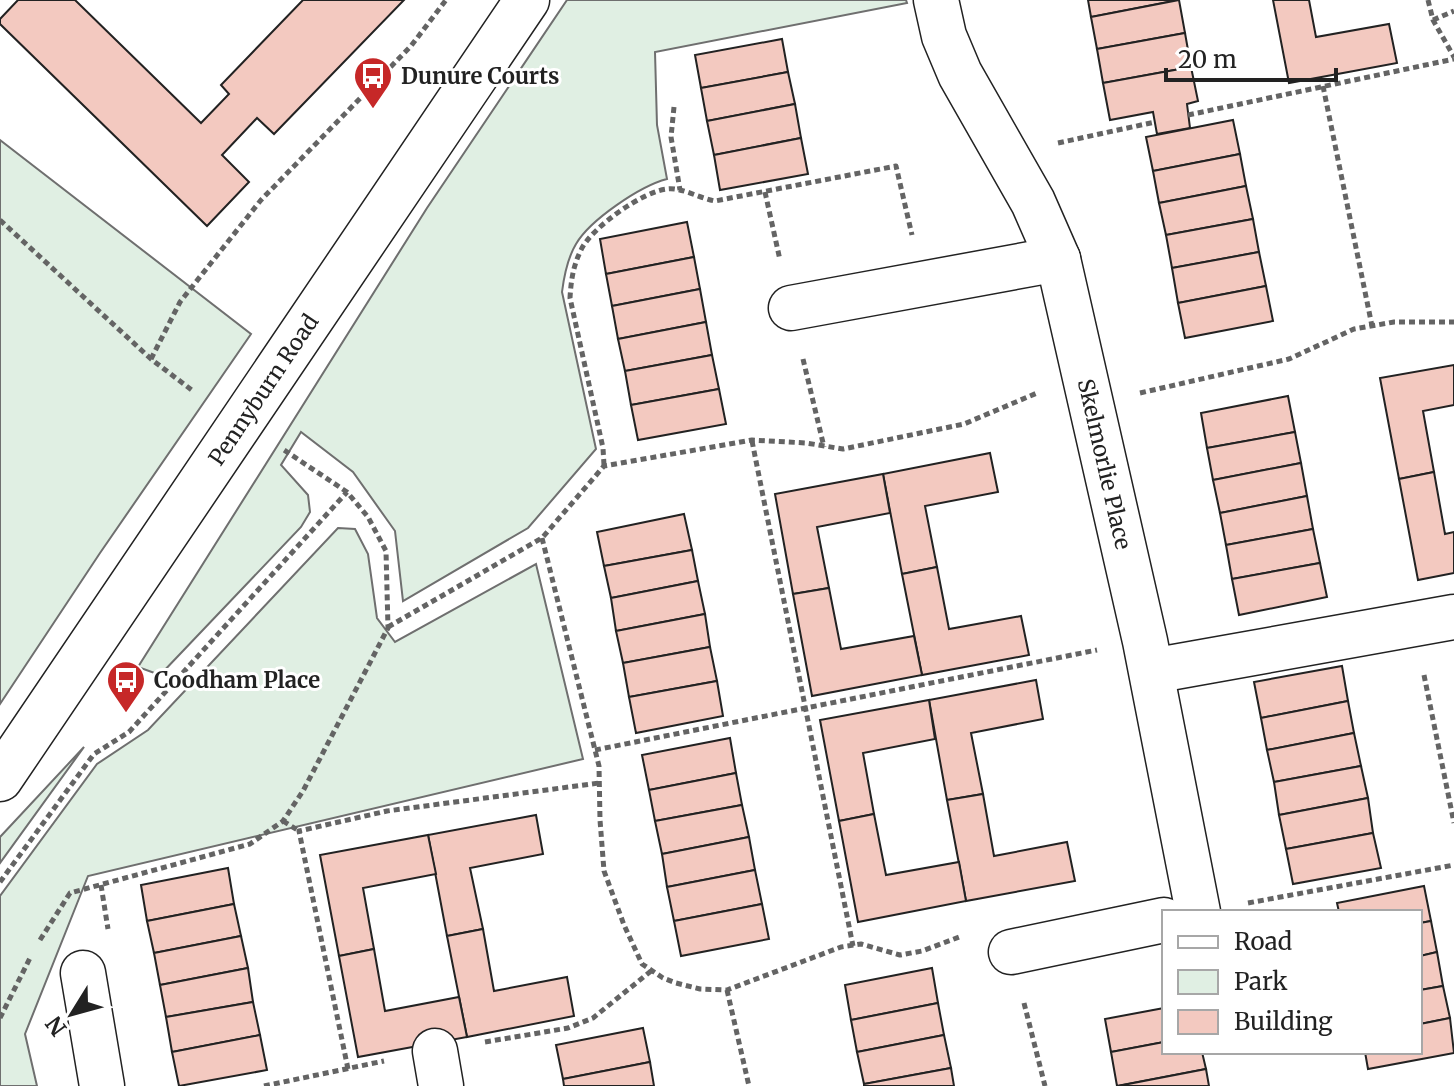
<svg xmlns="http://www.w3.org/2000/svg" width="1454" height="1086" viewBox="0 0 1454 1086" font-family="Merriweather,serif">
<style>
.green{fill:#e0efe3;stroke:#6f6f6f;stroke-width:2}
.building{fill:#f3c9c0;stroke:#222;stroke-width:2}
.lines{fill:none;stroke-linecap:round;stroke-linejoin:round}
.minor-casing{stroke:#222;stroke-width:47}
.tertiary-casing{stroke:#222;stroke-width:47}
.path{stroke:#646464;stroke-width:5;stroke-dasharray:6 4;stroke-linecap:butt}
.minor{stroke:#fff;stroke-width:44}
.tertiary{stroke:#fff;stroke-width:44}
.labels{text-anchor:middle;stroke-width:6;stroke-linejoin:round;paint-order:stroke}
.poi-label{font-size:22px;font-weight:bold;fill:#222;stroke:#fff;text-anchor:start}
.street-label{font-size:22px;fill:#222;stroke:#fff}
</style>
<rect width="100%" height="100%" fill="#fff"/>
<g class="green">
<path d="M567,0H906L907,3L655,52L657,125L667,179C640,186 590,220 576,244C567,259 564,276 562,292L596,449L528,528L403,601L395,531L353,472L301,432L281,465L308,495L310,512L301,527L160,675L138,667L427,208Z"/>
<polygon points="0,140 251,334 100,553 0,704"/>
<polygon points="338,528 355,529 368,554 377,618 395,642 536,564 583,759 88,876 25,1034 37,1086 0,1086 0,896 97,764 148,730"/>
<polygon points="84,747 0,863 0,837"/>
</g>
<g class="building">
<polygon points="18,0 75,0 201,123 229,94 221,85 303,0 404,0 274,134 257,118 222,155 249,182 207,226 0,24 0,19"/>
<polygon points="1088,0 1178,0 1091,17"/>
<polygon points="1179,0 1185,33 1097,49 1091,17"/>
<polygon points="1273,0 1309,0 1316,37 1389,24 1397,63 1289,83"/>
<polygon points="1185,33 1191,67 1103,83 1097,49"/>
<polygon points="782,39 788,72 701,88 695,55"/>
<polygon points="1191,67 1198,101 1187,104 1190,128 1157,134 1153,112 1110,120 1103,83"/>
<polygon points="788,72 795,104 707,121 701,88"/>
<polygon points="795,104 801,138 714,155 707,121"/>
<polygon points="1233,120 1240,154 1153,171 1146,137"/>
<polygon points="801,138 808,174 720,190 714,155"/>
<polygon points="1240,154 1246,186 1159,203 1153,171"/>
<polygon points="1246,186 1253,219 1166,235 1159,203"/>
<polygon points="1253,219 1259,252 1172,268 1166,235"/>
<polygon points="687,222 694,257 606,274 600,239"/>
<polygon points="1259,252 1266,286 1178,303 1172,268"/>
<polygon points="694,257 700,289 612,306 606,274"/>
<polygon points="1266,286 1273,321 1185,338 1178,303"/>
<polygon points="700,289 706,322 618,339 612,306"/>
<polygon points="706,322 712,355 625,371 618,339"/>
<polygon points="712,355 719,389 631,405 625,371"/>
<polygon points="1454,365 1454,405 1423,411 1434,472 1399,479 1380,378"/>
<polygon points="719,389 726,424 638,440 631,405"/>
<polygon points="1288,396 1295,432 1207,448 1201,413"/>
<polygon points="1295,432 1301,463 1213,480 1207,448"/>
<polygon points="990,453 998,492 925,506 937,567 902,574 883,474"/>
<polygon points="1301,463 1307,496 1220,513 1213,480"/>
<polygon points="1434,472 1445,534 1454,532 1454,573 1418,580 1399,479"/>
<polygon points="883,474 890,513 817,527 829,588 793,594 775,494"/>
<polygon points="1307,496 1313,529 1226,545 1220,513"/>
<polygon points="684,514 692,550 604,566 597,532"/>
<polygon points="1313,529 1320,563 1232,579 1226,545"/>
<polygon points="692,550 698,581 611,598 604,566"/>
<polygon points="1320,563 1327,597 1239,615 1232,579"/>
<polygon points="937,567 949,629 1021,616 1029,655 922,675 902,574"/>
<polygon points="698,581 705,614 616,631 611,598"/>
<polygon points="829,588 841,649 914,636 922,675 812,696 793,594"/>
<polygon points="705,614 710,647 623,663 616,631"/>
<polygon points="710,647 717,681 629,697 623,663"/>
<polygon points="1342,666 1348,701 1261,718 1254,682"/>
<polygon points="1036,680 1043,719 971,733 983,794 947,800 929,700"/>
<polygon points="717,681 723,716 636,733 629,697"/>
<polygon points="929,700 935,739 863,753 874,814 839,821 820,720"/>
<polygon points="1348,701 1354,733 1267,750 1261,718"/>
<polygon points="1354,733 1361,766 1274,782 1267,750"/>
<polygon points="730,738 736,773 649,790 642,755"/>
<polygon points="1361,766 1368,798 1279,815 1274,782"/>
<polygon points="736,773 742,805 655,821 649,790"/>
<polygon points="983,794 994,856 1067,842 1075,881 966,901 947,800"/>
<polygon points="1368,798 1373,833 1286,849 1279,815"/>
<polygon points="742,805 749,837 662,854 655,821"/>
<polygon points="874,814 886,875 959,862 966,901 858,922 839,821"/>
<polygon points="536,815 543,854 470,868 483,929 447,936 428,835"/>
<polygon points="1373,833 1381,868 1293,884 1286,849"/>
<polygon points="428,835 436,874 363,888 374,949 339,956 320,855"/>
<polygon points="749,837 755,870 667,887 662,854"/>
<polygon points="228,868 234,904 147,921 141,885"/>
<polygon points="755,870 762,904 674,921 667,887"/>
<polygon points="1424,886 1431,921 1420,923 1420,912 1339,912 1337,903"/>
<polygon points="234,904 241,936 154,953 147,921"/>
<polygon points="762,904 769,939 681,956 674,921"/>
<polygon points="1431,921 1437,952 1420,956 1420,923"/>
<polygon points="483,929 494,991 567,977 574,1016 467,1037 447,936"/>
<polygon points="241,936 248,968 160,985 154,953"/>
<polygon points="374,949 385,1011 459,997 467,1037 358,1057 339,956"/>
<polygon points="1437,952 1443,986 1420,990 1420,956"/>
<polygon points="248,968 253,1002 166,1017 160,985"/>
<polygon points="932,968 938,1003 851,1020 845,985"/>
<polygon points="1443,986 1450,1018 1420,1024 1420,990"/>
<polygon points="253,1002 260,1035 172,1052 166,1017"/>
<polygon points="938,1003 944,1035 857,1052 851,1020"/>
<polygon points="1164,1008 1164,1042 1111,1052 1105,1019"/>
<polygon points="1450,1018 1454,1053 1368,1069 1365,1052 1420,1052 1420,1024"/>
<polygon points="643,1028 650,1062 563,1079 556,1045"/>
<polygon points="260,1035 267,1070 179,1086 172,1052"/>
<polygon points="944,1035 951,1068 864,1084 857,1052"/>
<polygon points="1164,1042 1164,1052 1202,1052 1206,1069 1117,1086 1111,1052"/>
<polygon points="650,1062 654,1086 564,1086 563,1079"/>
<polygon points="951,1068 954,1086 864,1086 864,1084"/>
<polygon points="1206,1069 1209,1086 1118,1086"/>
</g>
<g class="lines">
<g class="minor-casing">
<g id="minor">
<path id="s1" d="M936,0L944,36L960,74L1033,202L1058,259L1145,641L1198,912"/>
<polyline points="791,308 1058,259"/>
<polyline points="1152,671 1454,617"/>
<polyline points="1011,952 1164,920"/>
<polyline points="83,973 102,1086"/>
<polyline points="435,1051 441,1086"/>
</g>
</g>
<g class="tertiary-casing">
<g id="tertiary">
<path id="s2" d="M0,779L527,0"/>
</g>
</g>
<g class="path">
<polyline points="1428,0 1433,20 1454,57"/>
<polyline points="1433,20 1454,11"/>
<polyline points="1323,86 1372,326"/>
<polyline points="674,107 671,137 680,190"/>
<polyline points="1188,115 1454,59"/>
<polyline points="1058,143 1155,122"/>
<polyline points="765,192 780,260"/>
<polyline points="0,220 151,359 193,391"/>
<polyline points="151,359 180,302 261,200 411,46 446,0"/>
<polyline points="803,359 824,447"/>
<polyline points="1140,393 1289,359 1354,329 1394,322 1454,322"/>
<polyline points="752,441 853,946"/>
<path d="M604,465L603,448L570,298C571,281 573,266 581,250C591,228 643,191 667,189C681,187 699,198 715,201L896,166L912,235"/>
<polyline points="542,538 599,766 600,820 604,871 624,925 642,964 663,978 676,983 700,989 727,990 841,947 861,944 900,955 922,951 962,936"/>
<polyline points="388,627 542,538 604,466 752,440 806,443 843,449 964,424 1037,393"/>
<polyline points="1424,675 1454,823"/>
<polyline points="595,750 1097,650"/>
<polyline points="283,821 299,831"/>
<polyline points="0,882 94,754 129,732 347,492"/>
<polyline points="101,885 108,929"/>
<polyline points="1248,903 1454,865"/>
<polyline points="40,940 70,893 250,844 283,821 303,791 388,628 386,551 368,517 347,492 284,450"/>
<polyline points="727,990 749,1086"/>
<polyline points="1024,1003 1045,1086"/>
<polyline points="0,1018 31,956"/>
<polyline points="485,1042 568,1028 593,1018 651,971"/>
<polyline points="348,1069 299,831 387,811 599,783"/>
<polyline points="264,1086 384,1061"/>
</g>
<use href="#minor" class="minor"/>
<use href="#tertiary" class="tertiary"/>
</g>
<defs>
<g id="bus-pin" transform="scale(2)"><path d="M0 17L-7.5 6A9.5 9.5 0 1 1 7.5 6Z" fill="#c62828" stroke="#fff"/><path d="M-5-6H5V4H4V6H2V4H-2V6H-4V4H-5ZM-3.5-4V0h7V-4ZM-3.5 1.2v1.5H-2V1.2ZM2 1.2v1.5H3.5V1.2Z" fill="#fff"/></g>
</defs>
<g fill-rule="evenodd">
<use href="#bus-pin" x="373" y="76"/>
<use href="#bus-pin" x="126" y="680"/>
</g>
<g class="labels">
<g class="poi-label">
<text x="401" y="84">Dunure Courts</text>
<text x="154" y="688">Coodham Place</text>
</g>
<g class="street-label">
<text dy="8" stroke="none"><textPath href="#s2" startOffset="470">Pennyburn Road</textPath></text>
<text dy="8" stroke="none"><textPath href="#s1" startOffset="498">Skelmorlie Place</textPath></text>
</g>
</g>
<rect x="1162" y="910" width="260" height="144" fill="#ffffff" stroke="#a7a7a7" stroke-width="2"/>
<rect x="1178" y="936" width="40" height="12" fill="#ffffff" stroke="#a7a7a7" stroke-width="2"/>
<text x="1234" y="950" font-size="24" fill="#222222">Road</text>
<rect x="1178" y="970" width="40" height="24" fill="#e0efe3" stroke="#a7a7a7" stroke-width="2"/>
<text x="1234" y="990" font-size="24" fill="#222222">Park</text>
<rect x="1178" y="1010" width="40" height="24" fill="#f3c9c0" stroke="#a7a7a7" stroke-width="2"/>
<text x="1234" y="1030" font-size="24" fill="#222222">Building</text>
<g transform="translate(72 1014) rotate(233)" stroke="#ffffff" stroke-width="6" paint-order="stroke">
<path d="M0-6L14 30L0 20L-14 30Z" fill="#222222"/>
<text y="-12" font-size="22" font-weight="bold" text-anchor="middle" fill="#222222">N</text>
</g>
<path d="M1166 68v12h170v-12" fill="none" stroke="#222222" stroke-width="4"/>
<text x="1178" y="68" font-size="24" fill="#222222" stroke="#ffffff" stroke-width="6" paint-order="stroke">20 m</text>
</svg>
